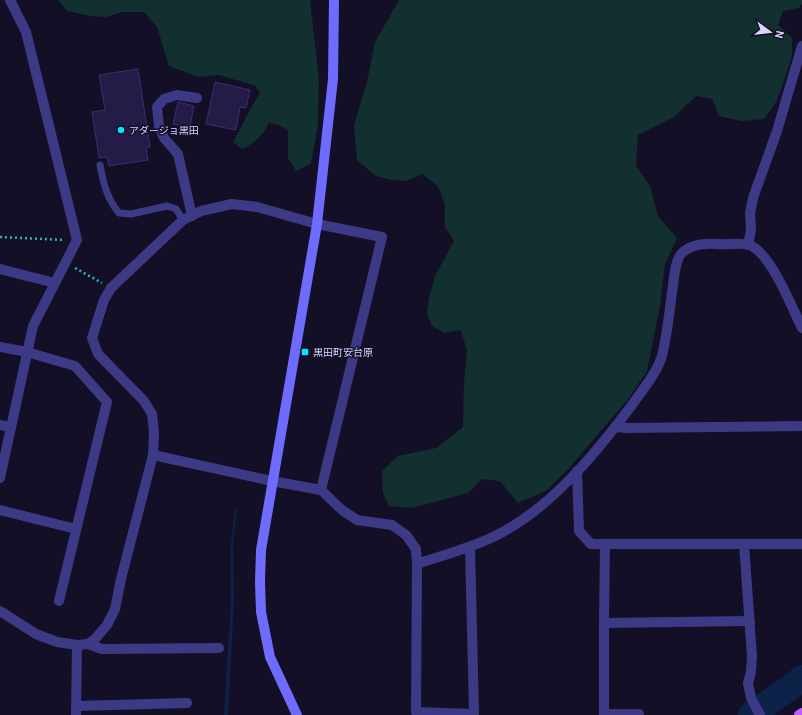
<svg xmlns="http://www.w3.org/2000/svg" width="802" height="715" viewBox="0 0 802 715" font-family="Barlow,'Noto Sans JP',sans-serif">
<style>
.green{fill:#12302f}
.water{fill:#0c2248}
.lines{fill:none;stroke-linecap:round;stroke-linejoin:round}
.river{stroke:#0c2248;stroke-width:26}
.building{fill:#241b47;stroke:#3b2d73}
.path{stroke:#2fb8b0;stroke-width:2.5;stroke-dasharray:2 3;stroke-linecap:butt}
.lane{stroke:#3d3a85;stroke-width:7}
.street{stroke:#3d3a85;stroke-width:10}
.secondary{stroke:#6f6bff;stroke-width:10}
.primary{stroke:#c25bff;stroke-width:10}
.poi-dot{fill:#00e5ff;stroke:#130f26;stroke-width:1.5}
.labels{text-anchor:middle;dominant-baseline:central;stroke-width:3;stroke-linejoin:round;paint-order:stroke}
.poi-label{font-size:10px;fill:#d9d4ff;stroke:#130f26;text-anchor:start}
</style>
<rect width="100%" height="100%" fill="#130f26"/>
<g class="green">
<path d="M58 0H310L319 80 318 124 311 164 296 171 288 158V130L279 125 269 123C262 137 255 142 242 149L233 142 251 108 260 93 256 86 219 75 199 77 169 66 157 27 144 12H122L107 17 90 16 67 11Z"/>
<path d="M399 0H802V4L799 8 783 11 778 25 792 38V56L785 78 776 102 764 119 741 121 719 116 712 99 696 96 674 117 638 135 636 166 650 186 658 216 677 238 665 264 660 306 647 371 629 398 571 466 546 491 518 503 500 481 482 479 468 493 412 508 389 506 383 493 382 471 398 456 436 448 463 427 464 382 467 351 461 330 444 333 432 326 427 313 429 298 435 276 454 241 445 227V205L438 186 422 174 406 181 392 180 376 176 357 160 354 125 367 82 375 42Z"/>
</g>
<path class="water" d="M235 508 237 509 233 544 234 601 228 715H224L231 601V544Z"/>
<g class="lines">
<path class="river" d="M751 715 798 682 802 678"/>
</g>
<g class="building">
<path d="M138 69 150 147 146 148 148 160 109 166 107 157 99 158 92 112 105 110 99 75Z"/>
<path d="M215 82 250 90 246 108 240 107 236 130 206 124Z"/>
<path d="M178 102 194 106 190 127 173 124Z"/>
</g>
<g class="lines">
<g class="path">
<path d="M0 237 65 240"/>
<path d="M75 268 102 283"/>
</g>
<path class="lane" d="M100 165C103 182 107 199 119 213L131 214 167 206 176 209 183 220"/>
<g class="street">
<path d="M192 216 178 154 164 138 159 126 157 107 164 99 177 95 197 98"/>
<path d="M748 245 751 230 750 213 753 198 777 131 802 46"/>
<path d="M0 269 55 283"/>
<path d="M0 347 27 352 75 366 107 402 59 601"/>
<path d="M0 425 11 427"/>
<path d="M615 427 626 428 802 426"/>
<path d="M153 455 272 481 321 490 342 510 357 520 392 525 406 535 416 549 417 564 416 712 474 714 470 547"/>
<path d="M577 471 579 531 591 544H605L604 623"/>
<path d="M0 478 33 326 77 240 26 32 10 0"/>
<path d="M0 510 76 529"/>
<path d="M605 544H802"/>
<path d="M744 544 752 656 751 672 748 683 751 698 760 715"/>
<path d="M417 564C443 555 472 548 497 535 551 508 596 453 632 405 642 390 655 376 661 359 667 338 669 314 672 293 674 282 674 263 681 254 690 244 706 243 718 244 727 245 741 242 749 245 770 251 792 308 802 328"/>
<path d="M0 611 36 634 57 642 77 645 88 644 95 639 107 625 115 609 121 579 153 455 154 433 152 414 144 401 98 354 92 338 104 300 111 288 183 220 201 211 232 204 257 207 317 224 382 237 321 490"/>
<path d="M88 644 102 649 219 648"/>
<path d="M76 706 187 703"/>
<path d="M639 714H604V623L750 621"/>
<path d="M76 715 77 645"/>
</g>
<path class="secondary" d="M297 715 270 657 261 612 260 582 261 550 317 224 333 79 334 0"/>
<path class="primary" d="M799 715 802 713"/>
</g>
<g class="poi-dot">
<circle cx="121" cy="130" r="4"/>
<rect x="301" y="348" width="8" height="8" rx="2"/>
</g>
<g class="labels">
<g class="poi-label">
<text x="129" y="130">アダージョ黒田</text>
<text x="313" y="352">黒田町安台原</text>
</g>
</g>
<g transform="translate(770 32) rotate(105)" stroke="#130f26" stroke-width="3" paint-order="stroke">
<path d="M0-3L7 15L0 10L-7 15Z" fill="#d9d4ff"/>
<text y="-6" font-size="11" font-weight="bold" text-anchor="middle" fill="#d9d4ff">N</text>
</g>
</svg>
